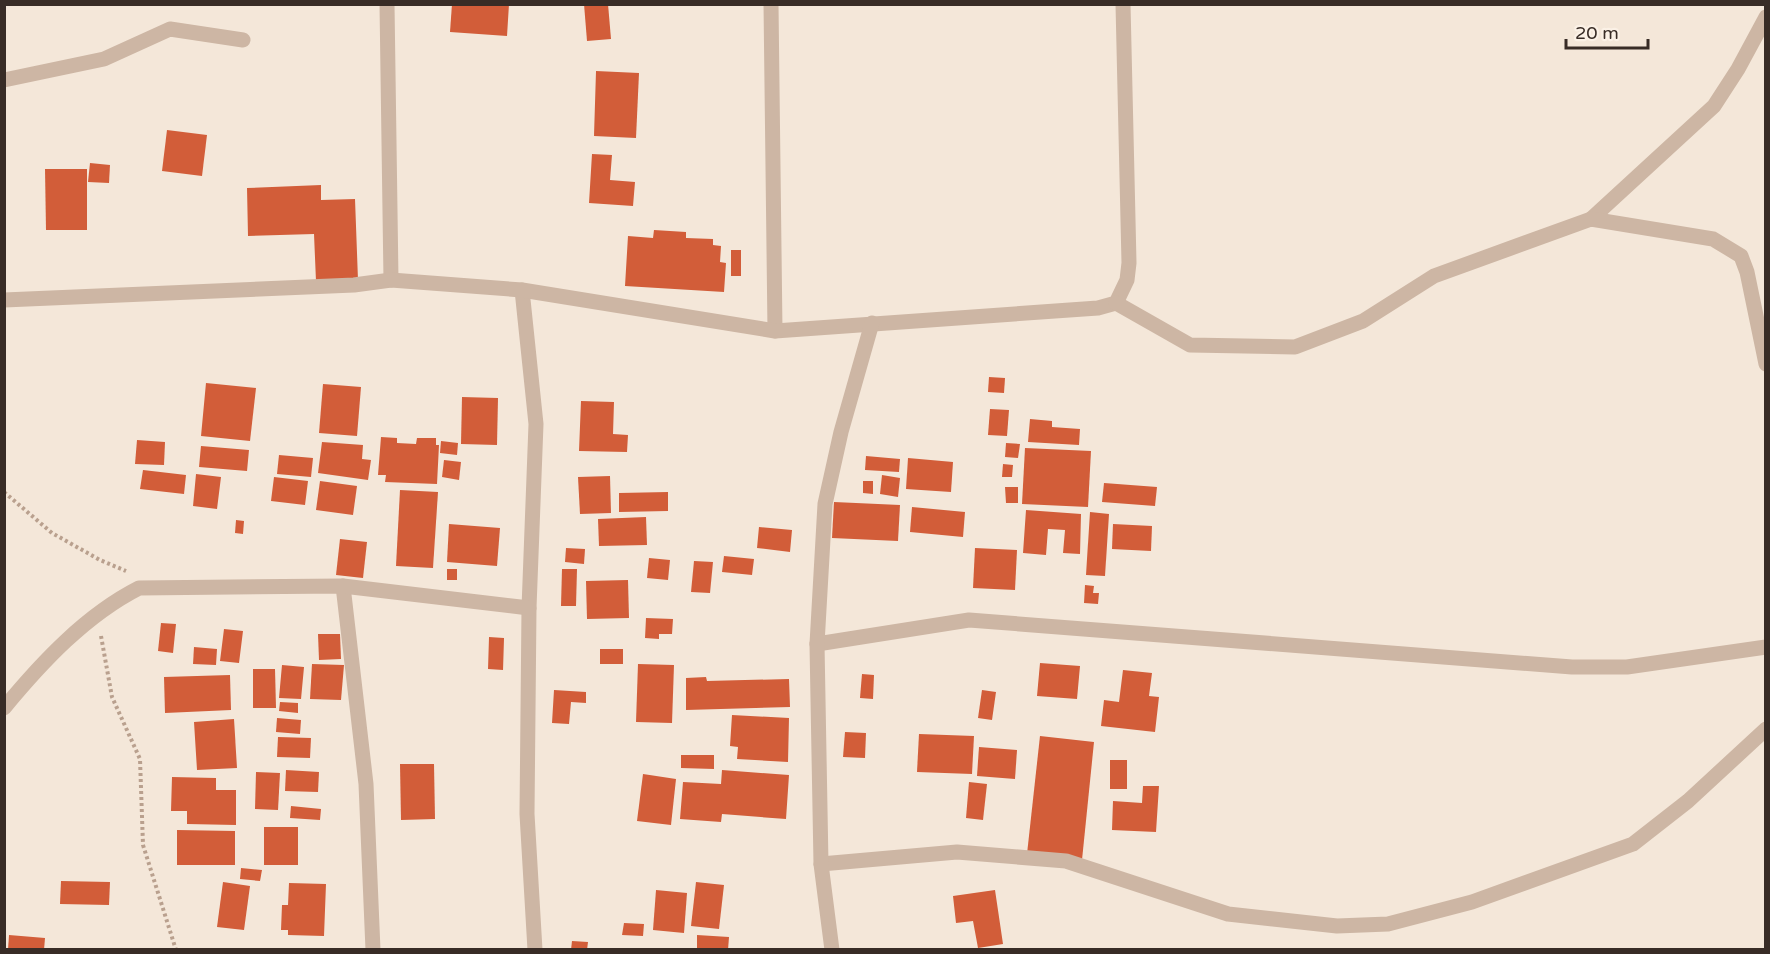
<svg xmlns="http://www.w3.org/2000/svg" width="1770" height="954" viewBox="0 0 1770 954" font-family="'Varela Round',sans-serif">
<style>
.building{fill:#d25d39}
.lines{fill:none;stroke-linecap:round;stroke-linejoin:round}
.path{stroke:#b9a08e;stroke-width:4;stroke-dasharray:3 3;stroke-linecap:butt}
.street{stroke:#cdb6a4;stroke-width:15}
</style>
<rect width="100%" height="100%" fill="#f4e7d9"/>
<g class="building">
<path d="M452 4H509L507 36 450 32Z"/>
<path d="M584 4H608L611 39 587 41Z"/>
<path d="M596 71 639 73 636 138 594 136Z"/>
<path d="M167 130 207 135 202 176 162 171Z"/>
<path d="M592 154 612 155 610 180 635 182 633 206 589 203Z"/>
<path d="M90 163 110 165 109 183 88 182Z"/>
<path d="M45 169H87V230H46Z"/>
<path d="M321 185V200L355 199 358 280 316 281 314 234 248 236 247 188Z"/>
<path d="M654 230 686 232V238L713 239V245L721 246 720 262 726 263 724 292 625 286 628 236 653 238Z"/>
<rect x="731" y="250" width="10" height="26"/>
<path d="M989 377 1005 378 1004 393 988 392Z"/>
<path d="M206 383 256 388 250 441 201 436Z"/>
<path d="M323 384 361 387 357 436 319 433Z"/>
<path d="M462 397 498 398 497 445 461 444Z"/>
<path d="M581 401 614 402 613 434 628 435 627 452 579 451Z"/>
<path d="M990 409 1009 410 1007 436 988 435Z"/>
<path d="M1030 419 1052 421V427L1080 429 1079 445 1028 442Z"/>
<path d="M381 437 397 438V443L416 444 417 438H436V445H439L437 484 385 482 386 475H378Z"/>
<path d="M137 440 165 442 164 465 135 464Z"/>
<path d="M441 441 458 443 457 455 440 453Z"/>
<path d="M322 442 363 445 362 459 371 460 368 480 318 473Z"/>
<path d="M1006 443 1020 444 1018 458 1005 457Z"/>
<path d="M201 446 249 450 247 471 199 467Z"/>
<path d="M1025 448 1091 451 1088 507 1022 504Z"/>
<path d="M279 455 313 458 311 477 277 474Z"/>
<path d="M866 456 900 459 899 472 865 470Z"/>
<path d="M908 458 953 462 951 492 906 489Z"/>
<path d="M444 460 461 462 459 480 442 477Z"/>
<path d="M1003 464 1013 465 1012 477H1002Z"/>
<path d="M143 470 186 475 184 494 140 489Z"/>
<path d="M196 474 221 477 217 509 193 506Z"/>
<path d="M882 475 900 478 898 497 880 494Z"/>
<path d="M610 476 611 513 580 514 578 477Z"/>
<path d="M274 477 308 481 305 505 271 501Z"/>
<path d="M320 481 357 486 353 515 316 510Z"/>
<path d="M863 481H873V494L863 493Z"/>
<path d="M1104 483 1157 487 1155 506 1102 502Z"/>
<path d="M1005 487H1018V503H1006Z"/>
<path d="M400 490 438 492 433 568 396 566Z"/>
<path d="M668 492V511L619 512V493Z"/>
<path d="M834 502 900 505 898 541 832 538Z"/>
<path d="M912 507 965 512 963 537 910 532Z"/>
<path d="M1026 510 1081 514 1080 554 1063 553 1065 530 1048 529 1046 555 1023 553Z"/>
<path d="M1090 512 1109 514 1105 576 1086 575Z"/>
<path d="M646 517 647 545 599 546 598 519Z"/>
<path d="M236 520 244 521 243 534 235 533Z"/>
<path d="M449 524 500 528 497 566 447 562Z"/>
<path d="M1113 524 1152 526 1151 551 1112 549Z"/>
<path d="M759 527 792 530 790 552 757 548Z"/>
<path d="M340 539 367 542 363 578 336 575Z"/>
<path d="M566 548 585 549 584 564 565 562Z"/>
<path d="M975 548 1017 550 1015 590 973 588Z"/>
<path d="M724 556 754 559 752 575 722 572Z"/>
<path d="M649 558 670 560 668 580 647 578Z"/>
<path d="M694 561 713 562 710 593 691 592Z"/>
<rect x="447" y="569" width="10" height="11"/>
<path d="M562 569H577L576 606H561Z"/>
<path d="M628 580 629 618 587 619 586 581Z"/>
<path d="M1085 585 1094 586 1093 593H1099L1098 604 1084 603Z"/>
<path d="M646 618 673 619 672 634H659V639L645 638Z"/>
<path d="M161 623 176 624 173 653 158 651Z"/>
<path d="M224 629 243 631 239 663 220 661Z"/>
<path d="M318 634H340L341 659 319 660Z"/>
<path d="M489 637 504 638 503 670 488 669Z"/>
<path d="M194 647 217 649 216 665 193 664Z"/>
<rect x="600" y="649" width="23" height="15"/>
<path d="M1040 663 1080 666 1077 699 1037 696Z"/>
<path d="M312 664 344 665 341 700 310 699Z"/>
<path d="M638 664 674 665 672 723 636 722Z"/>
<path d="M282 665 304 667 301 699 279 698Z"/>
<path d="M253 669H275L276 708H253Z"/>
<path d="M1123 670 1152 673 1149 696 1159 697 1155 732 1101 726 1104 700 1119 702Z"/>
<path d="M862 674 874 675 873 699 860 698Z"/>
<path d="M230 675 231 710 165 713 164 677Z"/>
<path d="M706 677 707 681 789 679 790 707 686 710V678Z"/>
<path d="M554 690 586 692V703L571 702 569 724 552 723Z"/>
<path d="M982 690 996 692 992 720 978 718Z"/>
<path d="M280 702 298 703V713L279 711Z"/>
<path d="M732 715 789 718 788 762 737 759 738 747 730 746Z"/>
<path d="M277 718 301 720 300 734 276 732Z"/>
<path d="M234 719 237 768 197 770 194 722Z"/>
<path d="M845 732 866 733 865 758 843 757Z"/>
<path d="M919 734 974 736 972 774 917 772Z"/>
<path d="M1040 736 1094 742 1082 860 1027 854Z"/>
<path d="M278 737 311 738 310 758 277 757Z"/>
<path d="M979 747 1017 750 1015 779 977 776Z"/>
<path d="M681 755H714V769L681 768Z"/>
<rect x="1110" y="760" width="17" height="29"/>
<path d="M400 764H434L435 819 401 820Z"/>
<path d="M286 770 319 772 318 792 285 791Z"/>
<path d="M722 770 789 775 786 819 722 814 721 822 680 819 683 782 721 784Z"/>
<path d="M256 772 280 773 278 810 255 809Z"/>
<path d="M643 774 676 779 671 825 637 821Z"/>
<path d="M172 777 216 778V790H236V825L187 824V811H171Z"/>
<path d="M969 782 987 784 983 820 966 818Z"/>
<path d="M1143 786H1159L1156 832 1112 830 1113 801 1142 803Z"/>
<path d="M291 806 321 809 320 820 290 818Z"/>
<rect x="264" y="827" width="34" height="38"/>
<path d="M177 830 235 831V865H177Z"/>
<path d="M241 868 262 870 260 881 240 879Z"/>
<path d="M61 881 110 882 109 905 60 904Z"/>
<path d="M223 882 250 886 244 930 217 927Z"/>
<path d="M696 882 724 885 719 929 691 926Z"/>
<path d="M289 883 326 884 324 936 288 935V930H281L282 905H288Z"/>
<path d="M656 890 687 893 684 933 653 930Z"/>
<path d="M995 890 1003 944 978 948 973 921 956 923 953 896Z"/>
<path d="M624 923 644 924 643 936 622 935Z"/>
<path d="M9 935 45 938 44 950H8Z"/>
<path d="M697 935 729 937 728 950H697Z"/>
<path d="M572 941 588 942 587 950H571Z"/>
</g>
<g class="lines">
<g class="path">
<path d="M4 492 52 533 100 560 126 571"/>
<path d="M101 636 112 697 140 759 143 845 176 950"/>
</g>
<g class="street">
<path d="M387 4 391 280"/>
<path d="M771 4 775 331"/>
<path d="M4 80 104 59 170 29 243 40"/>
<path d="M1591 219 1714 106 1738 69 1766 17"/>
<path d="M522 290 536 424 529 608 527 814 535 950"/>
<path d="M4 300 354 285 391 280 522 290 775 331 1098 308 1116 303 1127 280 1129 263 1123 4"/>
<path d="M1116 303 1190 345 1295 347 1363 321 1434 276 1591 219 1713 239 1741 256 1747 272 1766 364"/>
<path d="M343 586 366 784 373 950"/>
<path d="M817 644 969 620 1572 667H1627L1766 647"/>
<path d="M4 708C42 662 86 615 139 588L343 586 529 608"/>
<path d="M821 864 957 852 1066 861 1228 914 1337 926 1388 924 1472 902 1633 844 1688 801 1766 729"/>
<path d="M832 950 821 864 817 644 825 504 841 432 872 323"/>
</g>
</g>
<rect width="1770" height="954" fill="none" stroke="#382c26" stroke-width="12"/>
<path d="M1566 39v9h82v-9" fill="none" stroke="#382c26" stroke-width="3"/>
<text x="1575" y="39" font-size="18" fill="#382c26" stroke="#fbf1e6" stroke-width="4.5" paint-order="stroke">20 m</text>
</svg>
